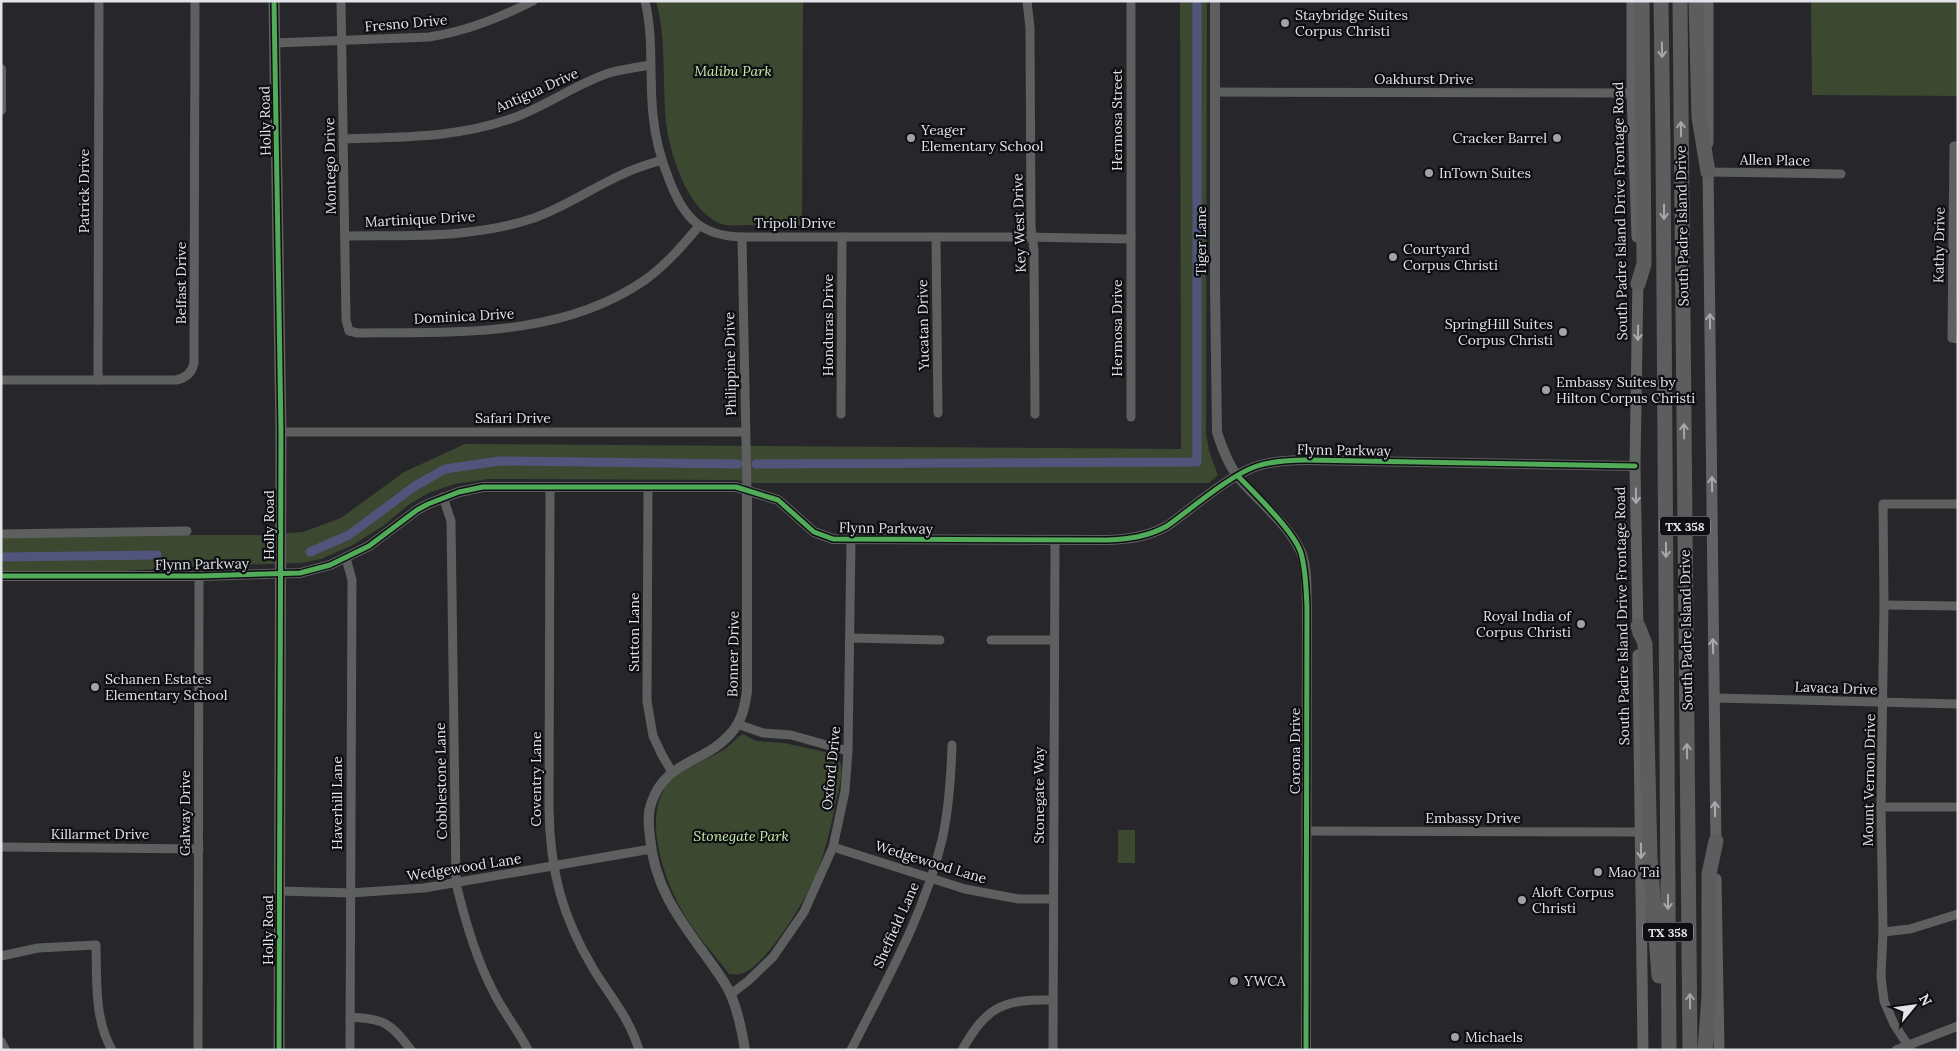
<svg xmlns="http://www.w3.org/2000/svg" width="1959" height="1051" viewBox="0 0 1959 1051" font-family="Lora,serif">
<style>
.green{fill:#3c4830}
.lines{fill:none;stroke-linecap:round;stroke-linejoin:round}
.canal{stroke:#51557c;stroke-width:9}
.minor{stroke:#5e5f5f;stroke-width:9}
.tertiary{stroke:#5e5f5f;stroke-width:10}
.secondary{stroke:#616262;stroke-width:11}
.motorway{stroke:#5d5d5e;stroke-width:15}
.cycleway-casing{stroke:#0e0f12;stroke-width:8}
.cycleway{stroke:#51ab58;stroke-width:5}
.oneway{stroke:#a7a7aa}
.oneway2{stroke:#a8aaac}
.poi-dot{fill:#a1a2a6;stroke:#0e0f12;stroke-width:2}
.labels{text-anchor:middle;dominant-baseline:central;stroke-width:4.5;stroke-linejoin:round;paint-order:stroke}
.shield{fill:#0e0f12;stroke:#a3a4a8;stroke-width:1}
.shield-label{font-size:12px;font-weight:bold;fill:#e3e4e9}
.poi-label{font-size:14px;fill:#e3e4e9;stroke:#0e0f12;text-anchor:start}
.street-label{font-size:14px;fill:#e3e4e9;stroke:#0e0f12}
.park-label{font-size:14px;font-style:italic;fill:#caeda8;stroke:#0e0f12}
</style>
<rect width="100%" height="100%" fill="#27272b"/>
<g class="green">
<path d="M656 1H803L802 225C785 225 767 225 749 225 742 225 733 226 726 225 689 217 670 155 666 122 662 82 667 40 656 1Z"/>
<path d="M1180 1H1207L1206 433 1209 451 1218 475 1209 483H755L736 480 489 479 455 484 428 493 407 506 383 526 353 545 321 559 301 563 199 566 126 571H1V535H262L303 532 341 518 404 472 465 444 1181 449Z"/>
<path d="M1811 1H1958V96L1812 95Z"/>
<path d="M743 734 756 741 784 743 830 753C834 755 837 755 839 759 845 771 838 792 835 805 831 828 825 852 816 875 805 901 769 961 744 973 739 975 733 974 729 974 713 953 693 931 681 909 664 878 644 821 665 788 676 770 708 760 725 749 732 744 736 738 743 734Z"/>
<rect x="1118" y="830" width="17" height="33"/>
</g>
<g class="lines">
<g class="canal">
<path d="M756 464 1197 462V1"/>
<path d="M310 552 349 535 415 486 445 469 499 461 738 464"/>
<path d="M1 557 157 555"/>
</g>
<g class="minor">
<path d="M341 1 346 320 349 331 358 333C456 332 561 338 645 280 666 265 683 245 699 226"/>
<path d="M645 1C654 38 649 78 653 115 655 138 661 160 670 182 684 218 701 236 742 237H1024L1131 239"/>
<path d="M1027 1 1030 28 1031 227 1034 250 1035 414"/>
<path d="M275 43 429 37C467 31 499 18 533 1"/>
<path d="M1216 92 1632 93"/>
<path d="M343 139C401 137 458 138 513 118 546 106 576 84 609 73 623 69 637 67 650 65"/>
<path d="M1958 146H1954L1952 338 1958 339"/>
<path d="M1708 172 1841 174"/>
<path d="M345 236C408 235 473 239 534 218 565 207 592 188 623 174 635 168 649 164 662 160"/>
<path d="M742 237 747 491"/>
<path d="M936 237 938 413"/>
<path d="M1 380H176C186 378 192 373 194 363L195 1"/>
<path d="M98 380 99 1"/>
<path d="M841 414 842 237"/>
<path d="M1131 417V1"/>
<path d="M281 432H745"/>
<path d="M550 487 549 809C550 871 562 917 594 970 610 996 630 1019 639 1050"/>
<path d="M648 487 647 701 653 736 662 755 672 772"/>
<path d="M443 497 451 521 456 883C465 921 476 959 494 993 504 1013 518 1030 528 1050"/>
<path d="M1 534 187 531"/>
<path d="M346 558 352 580 350 1050"/>
<path d="M1884 605 1958 606"/>
<path d="M850 638 940 640"/>
<path d="M991 640H1053"/>
<path d="M1714 698 1958 704"/>
<path d="M737 724 763 733 791 735 848 751"/>
<path d="M1881 807H1958"/>
<path d="M1306 831 1640 832"/>
<path d="M1 847 199 849"/>
<path d="M833 847 965 889 1019 899H1053"/>
<path d="M279 891 350 893 424 888 651 849"/>
<path d="M1883 932 1910 929 1958 914"/>
<path d="M1 956 38 948 96 945C97 980 94 1019 112 1050"/>
<path d="M731 994 748 981 773 957 804 912 833 847 845 791 848 751 851 540"/>
<path d="M350 1017C384 1019 390 1022 411 1050"/>
<path d="M198 1050 199 576"/>
<path d="M851 1050C886 981 924 915 942 840 949 809 951 777 952 745"/>
<path d="M962 1050C987 1006 1003 999 1053 1000"/>
<path d="M1053 1050 1055 540"/>
<path d="M1896 1050 1958 1026"/>
<path d="M1911 1050 1894 1024 1884 1001 1881 977 1883 932 1881 807 1884 605 1883 504H1958"/>
</g>
<g class="tertiary">
<path d="M1215 1V288L1217 432C1222 448 1228 464 1238 477 1258 501 1286 522 1300 550 1308 567 1306 588 1307 607L1306 1050"/>
<path d="M1 69V110"/>
<path d="M1 576H199L300 573 330 565 369 546 417 510 428 504 459 492 483 487H736L778 500 814 532 833 539 1108 540C1129 539 1147 537 1167 526 1191 509 1230 475 1257 466 1273 461 1291 460 1307 460L1635 466"/>
<path d="M1 1042 5 1050"/>
<path d="M745 1050C742 1031 738 1012 731 995 725 981 715 969 706 956 678 917 655 888 650 838 649 827 647 815 651 804 665 760 706 763 731 733 742 721 745 706 747 691V491"/>
</g>
<g class="secondary">
<path d="M274 1 281 432 279 1050"/>
<path d="M1632 1V93L1637 237"/>
<path d="M1708 1V143"/>
<path d="M1708 164 1716 848"/>
<path d="M1638 634 1635 466 1638 278"/>
<path d="M1638 655 1643 1050"/>
<path d="M1716 879 1719 1050"/>
</g>
<g class="motorway">
<path d="M1661 1 1663 148 1669 1050"/>
<path d="M1680 1 1690 1050"/>
<path d="M1696 1 1699 117 1708 172"/>
<path d="M1638 284 1644 264 1642 1"/>
<path d="M1638 626 1645 644 1650 859 1659 976"/>
<path d="M1705 1050 1709 996V874L1716 841"/>
</g>
<g class="cycleway-casing">
<g id="cycleway">
<path d="M274 1 281 432 279 1050"/>
<path d="M1238 476C1255 494 1294 531 1301 553 1306 571 1306 588 1307 607L1306 1050"/>
<path d="M1 576H199L300 573 330 565 369 546 417 510 428 504 459 492 483 487H736L778 500 814 532 833 539 1108 540C1129 539 1147 537 1167 526 1191 509 1230 475 1257 466 1273 461 1291 460 1307 460L1635 466"/>
</g>
</g>
<use href="#cycleway" class="cycleway"/>
</g>
<defs><path id="oneway-shaft" d="M-6 0H5M1.5-3L5.5 0L1.5 3" fill="none" stroke-width="1.6" stroke-linecap="round" stroke-linejoin="round" transform="scale(1.25)"/></defs>
<g class="oneway">
<use href="#oneway-shaft" transform="translate(1662 50) rotate(89)"/>
<use href="#oneway-shaft" transform="translate(1681 129) rotate(-91)"/>
<use href="#oneway-shaft" transform="translate(1664 212) rotate(90)"/>
<use href="#oneway-shaft" transform="translate(1684 431) rotate(-91)"/>
<use href="#oneway-shaft" transform="translate(1666 550) rotate(90)"/>
<use href="#oneway-shaft" transform="translate(1687 751) rotate(-91)"/>
<use href="#oneway-shaft" transform="translate(1668 902) rotate(90)"/>
<use href="#oneway-shaft" transform="translate(1690 1001) rotate(-91)"/>
</g>
<g class="oneway2">
<use href="#oneway-shaft" transform="translate(1710 321) rotate(-91)"/>
<use href="#oneway-shaft" transform="translate(1638 333) rotate(91)"/>
<use href="#oneway-shaft" transform="translate(1712 484) rotate(-91)"/>
<use href="#oneway-shaft" transform="translate(1636 496) rotate(89)"/>
<use href="#oneway-shaft" transform="translate(1713 646) rotate(-91)"/>
<use href="#oneway-shaft" transform="translate(1715 809) rotate(-91)"/>
<use href="#oneway-shaft" transform="translate(1641 851) rotate(89)"/>
</g>
<g class="poi-dot">
<circle cx="1285" cy="23" r="5"/>
<circle cx="911" cy="138" r="5"/>
<circle cx="1557" cy="138" r="5"/>
<circle cx="1429" cy="173" r="5"/>
<circle cx="1393" cy="257" r="5"/>
<circle cx="1563" cy="332" r="5"/>
<circle cx="1546" cy="390" r="5"/>
<circle cx="1581" cy="624" r="5"/>
<circle cx="95" cy="687" r="5"/>
<circle cx="1598" cy="872" r="5"/>
<circle cx="1522" cy="900" r="5"/>
<circle cx="1234" cy="981" r="5"/>
<circle cx="1455" cy="1037" r="5"/>
</g>
<g class="labels">
<g class="shield">
<rect x="1660" y="516.5" width="50" height="19" rx="4"/>
<rect x="1643" y="922.5" width="50" height="19" rx="4"/>
</g>
<g class="shield-label">
<text x="1685" y="526">TX 358</text>
<text x="1668" y="932">TX 358</text>
</g>
<g class="poi-label">
<text x="1295" y="15">Staybridge Suites<tspan x="1295" dy="16">Corpus Christi</tspan></text>
<text x="921" y="130">Yeager<tspan x="921" dy="16">Elementary School</tspan></text>
<text x="1547" y="138" text-anchor="end">Cracker Barrel</text>
<text x="1439" y="173">InTown Suites</text>
<text x="1403" y="249">Courtyard<tspan x="1403" dy="16">Corpus Christi</tspan></text>
<text x="1553" y="324" text-anchor="end">SpringHill Suites<tspan x="1553" dy="16">Corpus Christi</tspan></text>
<text x="1556" y="382">Embassy Suites by<tspan x="1556" dy="16">Hilton Corpus Christi</tspan></text>
<text x="1571" y="616" text-anchor="end">Royal India of<tspan x="1571" dy="16">Corpus Christi</tspan></text>
<text x="105" y="679">Schanen Estates<tspan x="105" dy="16">Elementary School</tspan></text>
<text x="1608" y="872">Mao Tai</text>
<text x="1532" y="892">Aloft Corpus<tspan x="1532" dy="16">Christi</tspan></text>
<text x="1244" y="981">YWCA</text>
<text x="1465" y="1037">Michaels</text>
</g>
<g class="street-label">
<text transform="translate(406 23) rotate(-5)">Fresno Drive</text>
<text x="1424" y="79">Oakhurst Drive</text>
<text transform="translate(537 90) rotate(-24)">Antigua Drive</text>
<text transform="translate(1117 120) rotate(-90)">Hermosa Street</text>
<text transform="translate(265 121) rotate(-91)">Holly Road</text>
<text transform="translate(1775 160) rotate(1)">Allen Place</text>
<text transform="translate(330 166) rotate(-91)">Montego Drive</text>
<text transform="translate(84 191) rotate(-90)">Patrick Drive</text>
<text transform="translate(1620 211) rotate(-91)">South Padre Island Drive Frontage Road</text>
<text transform="translate(420 219) rotate(-3)">Martinique Drive</text>
<text x="795" y="223">Tripoli Drive</text>
<text transform="translate(1019 223) rotate(-92)">Key West Drive</text>
<text transform="translate(1682 226) rotate(-91)">South Padre Island Drive</text>
<text transform="translate(1201 241) rotate(-90)">Tiger Lane</text>
<text transform="translate(1939 245) rotate(-89)">Kathy Drive</text>
<text transform="translate(181 283) rotate(-90)">Belfast Drive</text>
<text transform="translate(464 316) rotate(-3)">Dominica Drive</text>
<text transform="translate(828 325) rotate(-90)">Honduras Drive</text>
<text transform="translate(923 325) rotate(-91)">Yucatan Drive</text>
<text transform="translate(1117 328) rotate(-90)">Hermosa Drive</text>
<text transform="translate(730 364) rotate(-91)">Philippine Drive</text>
<text x="513" y="418">Safari Drive</text>
<text transform="translate(1344 450) rotate(1)">Flynn Parkway</text>
<text transform="translate(269 525) rotate(-90)">Holly Road</text>
<text transform="translate(886 528) rotate(1)">Flynn Parkway</text>
<text transform="translate(202 564) rotate(-1)">Flynn Parkway</text>
<text transform="translate(1622 616) rotate(-91)">South Padre Island Drive Frontage Road</text>
<text transform="translate(1686 630) rotate(-91)">South Padre Island Drive</text>
<text transform="translate(634 632) rotate(-90)">Sutton Lane</text>
<text transform="translate(733 654) rotate(-89)">Bonner Drive</text>
<text transform="translate(1836 688) rotate(2)">Lavaca Drive</text>
<text transform="translate(1295 751) rotate(-90)">Corona Drive</text>
<text transform="translate(831 768) rotate(-84)">Oxford Drive</text>
<text transform="translate(536 779) rotate(-90)">Coventry Lane</text>
<text transform="translate(1869 780) rotate(-89)">Mount Vernon Drive</text>
<text transform="translate(441 781) rotate(-91)">Cobblestone Lane</text>
<text transform="translate(1039 795) rotate(-90)">Stonegate Way</text>
<text transform="translate(337 803) rotate(-90)">Haverhill Lane</text>
<text transform="translate(185 813) rotate(-90)">Galway Drive</text>
<text x="1473" y="818">Embassy Drive</text>
<text x="100" y="834">Killarmet Drive</text>
<text transform="translate(931 862) rotate(17)">Wedgewood Lane</text>
<text transform="translate(464 867) rotate(-9)">Wedgewood Lane</text>
<text transform="translate(896 925) rotate(-66)">Sheffield Lane</text>
<text transform="translate(268 930) rotate(-90)">Holly Road</text>
</g>
<g class="park-label">
<text x="733" y="71">Malibu Park</text>
<text x="741" y="836">Stonegate Park</text>
</g>
</g>
<rect width="1959" height="1051" fill="none" stroke="#e3e4e9" stroke-width="5"/>
<g transform="translate(1914 1006) rotate(61)" stroke="#0e0f12" stroke-width="4" paint-order="stroke">
<path d="M0-4L9 19L0 12L-9 19Z" fill="#e3e4e9"/>
<text y="-8" font-size="14" font-weight="bold" text-anchor="middle" fill="#e3e4e9">N</text>
</g>
</svg>
